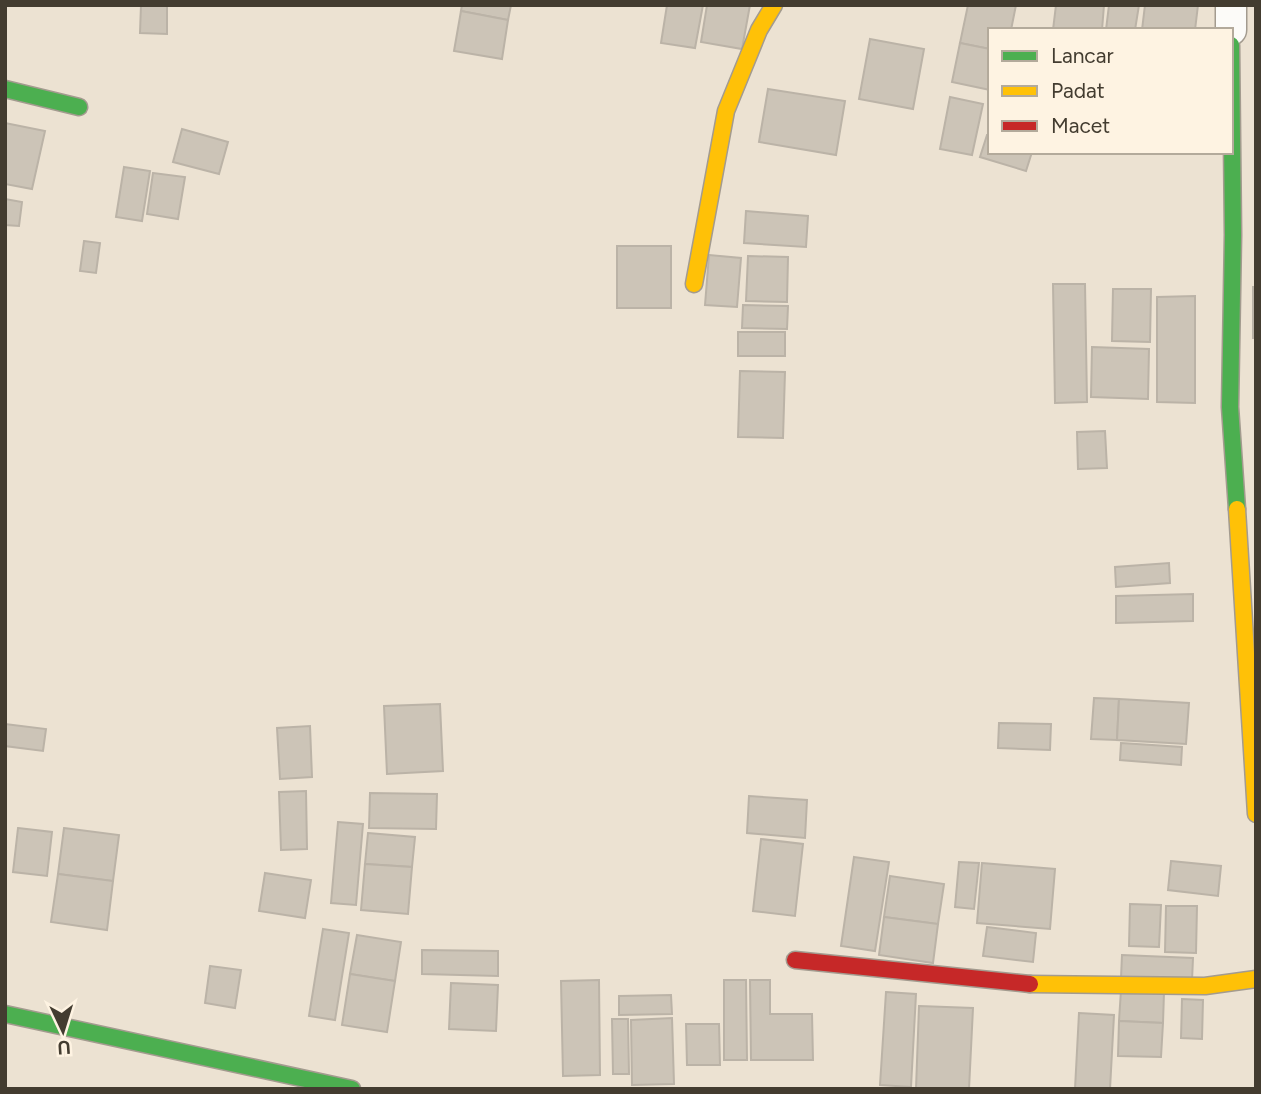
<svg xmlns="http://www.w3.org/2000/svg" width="1261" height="1094" viewBox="0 0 1261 1094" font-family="Figtree,sans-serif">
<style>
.building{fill:#ccc4b7;stroke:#bbb3a7;stroke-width:2}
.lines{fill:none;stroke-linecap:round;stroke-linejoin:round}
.street-casing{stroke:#a39b8f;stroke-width:33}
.fast-casing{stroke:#a39b8f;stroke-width:19}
.slow-casing{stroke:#a39b8f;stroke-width:19}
.jam-casing{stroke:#a39b8f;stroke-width:19}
.street{stroke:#fcfbf8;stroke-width:30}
.fast{stroke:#4caf50;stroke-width:16}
.slow{stroke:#ffc107;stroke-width:16}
.jam{stroke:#c62828;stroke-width:16}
</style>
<rect width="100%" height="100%" fill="#ece2d2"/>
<g class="building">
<path d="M141 5H167V34L140 33Z"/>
<path d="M462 5H511L508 20 461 11Z"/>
<path d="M667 5H703L695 48 661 43Z"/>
<path d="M707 5H750L742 49 701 42Z"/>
<path d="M968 5H1016L1011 30H990V49L960 43Z"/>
<path d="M1056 5H1104L1102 30H1053Z"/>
<path d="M1109 5H1139L1135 30H1106Z"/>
<path d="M1145 5H1198L1195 30H1142Z"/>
<path d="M461 11 508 20 502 59 454 51Z"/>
<path d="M870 39 924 49 913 109 859 99Z"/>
<path d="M960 43 990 49V90L952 82Z"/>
<path d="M768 89 845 101 836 155 759 142Z"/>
<path d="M950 97 983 104 972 155 940 149Z"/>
<path d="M5 123 45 131 32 189 5 184Z"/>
<path d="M182 129 228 142 219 174 173 162Z"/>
<path d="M987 135H990V152H1032L1026 171 980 157Z"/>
<path d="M124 167 150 171 142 221 116 217Z"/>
<path d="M153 173 185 177 178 219 147 214Z"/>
<path d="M5 199 22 202 19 226 5 225Z"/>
<path d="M746 211 808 216 806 247 744 243Z"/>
<path d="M84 241 100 243 96 273 80 271Z"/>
<rect x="617" y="246" width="54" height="62"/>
<path d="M709 255 741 258 737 307 705 305Z"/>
<path d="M748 256 788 257 787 302 746 301Z"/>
<path d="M1053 284H1085L1087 402 1055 403Z"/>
<rect x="1253" y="287" width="3" height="51"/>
<path d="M1113 289H1151L1150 342 1112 341Z"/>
<path d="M1195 296V403L1157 402V297Z"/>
<path d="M743 305 788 306 787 329 742 328Z"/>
<rect x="738" y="332" width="47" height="24"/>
<path d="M1092 347 1149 349 1148 399 1091 397Z"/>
<path d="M740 371 785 372 783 438 738 437Z"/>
<path d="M1105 431 1107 468 1078 469 1077 432Z"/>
<path d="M1169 563 1170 583 1116 587 1115 567Z"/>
<path d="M1193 594V621L1116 623V596Z"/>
<path d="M1094 698 1119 699 1117 740 1091 739Z"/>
<path d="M1119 699 1189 703 1186 744 1117 740Z"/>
<path d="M440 704 443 771 387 774 384 706Z"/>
<path d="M999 723 1051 724 1050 750 998 748Z"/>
<path d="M5 724 46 729 43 751 5 746Z"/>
<path d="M310 726 312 777 280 779 277 728Z"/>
<path d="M1121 743 1182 747 1181 765 1120 760Z"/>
<path d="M306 791 307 849 281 850 279 792Z"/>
<path d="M370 793 437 794 436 829 369 828Z"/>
<path d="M749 796 807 800 805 838 747 833Z"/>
<path d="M338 822 363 824 356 905 331 903Z"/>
<path d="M18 828 52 832 47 876 13 872Z"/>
<path d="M64 828 119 835 113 881 58 874Z"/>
<path d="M368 833 415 837 412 867 365 864Z"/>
<path d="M761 839 803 844 795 916 753 911Z"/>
<path d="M854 857 889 862 875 951 841 946Z"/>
<path d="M1171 861 1221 866 1218 896 1168 890Z"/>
<path d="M959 862 979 863 974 909 955 907Z"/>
<path d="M982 863 1055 869 1050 929 977 923Z"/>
<path d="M365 864 412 867 408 914 361 910Z"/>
<path d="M265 873 311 880 305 918 259 911Z"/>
<path d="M58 874 113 881 107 930 51 922Z"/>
<path d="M890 876 944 884 938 924 884 917Z"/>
<path d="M1130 904 1161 905 1159 947 1129 946Z"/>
<path d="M1166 906H1197L1196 953 1165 952Z"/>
<path d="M884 917 938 924 933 963 879 955Z"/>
<path d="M987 927 1036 933 1033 962 983 956Z"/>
<path d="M323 929 349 933 335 1020 309 1016Z"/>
<path d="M357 935 401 942 395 981 350 974Z"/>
<path d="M422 950 498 951V976L422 974Z"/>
<path d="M1122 955 1193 958 1192 981 1121 978Z"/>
<path d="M210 966 241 970 235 1008 205 1003Z"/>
<path d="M350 974 395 981 387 1032 342 1025Z"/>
<path d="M599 980 600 1075 563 1076 561 981Z"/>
<path d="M724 980H746L747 1060H724Z"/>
<path d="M750 980H770V1014H812L813 1060H751Z"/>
<path d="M451 983 498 985 496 1031 449 1029Z"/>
<path d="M1121 990 1164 992 1163 1023 1119 1021Z"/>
<path d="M886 992 916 994 911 1087 880 1085Z"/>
<path d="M671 995 672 1014 619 1015V996Z"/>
<path d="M1182 999 1203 1000 1202 1039 1181 1038Z"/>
<path d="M919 1006 973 1008 969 1089H916Z"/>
<path d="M1079 1013 1114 1015 1110 1089H1075Z"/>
<path d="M672 1018 674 1084 632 1085 631 1020Z"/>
<path d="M612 1019H628L629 1074H613Z"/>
<path d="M1119 1021 1163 1023 1161 1057 1118 1056Z"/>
<path d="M686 1024H719L720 1065H687Z"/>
</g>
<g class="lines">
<g class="street-casing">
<path id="street" d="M1231 5V30"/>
</g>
<g class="fast-casing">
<g id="fast">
<path d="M1231 45 1233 235 1230 407 1237 509"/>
<path d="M5 89 79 107"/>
<path d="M5 1014 352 1089"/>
</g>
</g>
<g class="slow-casing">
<g id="slow">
<path d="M694 284 726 111 759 30 774 5"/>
<path d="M1237 509 1256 814"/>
<path d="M1030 984 1205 986 1256 979"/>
</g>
</g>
<g class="jam-casing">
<path id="jam" d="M795 960 1030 984"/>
</g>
<use href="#street" class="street"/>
<use href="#fast" class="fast"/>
<use href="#slow" class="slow"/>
<use href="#jam" class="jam"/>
</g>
<rect width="1261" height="1094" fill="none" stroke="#433c30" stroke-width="14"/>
<rect x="988" y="28" width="245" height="126" fill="#fef3e2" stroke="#b3aa9b" stroke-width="2"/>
<rect x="1002" y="51" width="35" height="10" fill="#4caf50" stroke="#b3aa9b" stroke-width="2"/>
<text x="1051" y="63" font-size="21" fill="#433c30">Lancar</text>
<rect x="1002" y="86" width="35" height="10" fill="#ffc107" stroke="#b3aa9b" stroke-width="2"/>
<text x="1051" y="98" font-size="21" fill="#433c30">Padat</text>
<rect x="1002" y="121" width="35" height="10" fill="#c62828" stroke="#b3aa9b" stroke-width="2"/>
<text x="1051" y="133" font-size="21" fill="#433c30">Macet</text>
<g transform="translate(63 1031) rotate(176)" stroke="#fef3e2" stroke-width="5" paint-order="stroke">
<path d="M0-5L12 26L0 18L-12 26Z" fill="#433c30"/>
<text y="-10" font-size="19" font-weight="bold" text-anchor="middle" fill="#433c30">U</text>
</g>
</svg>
